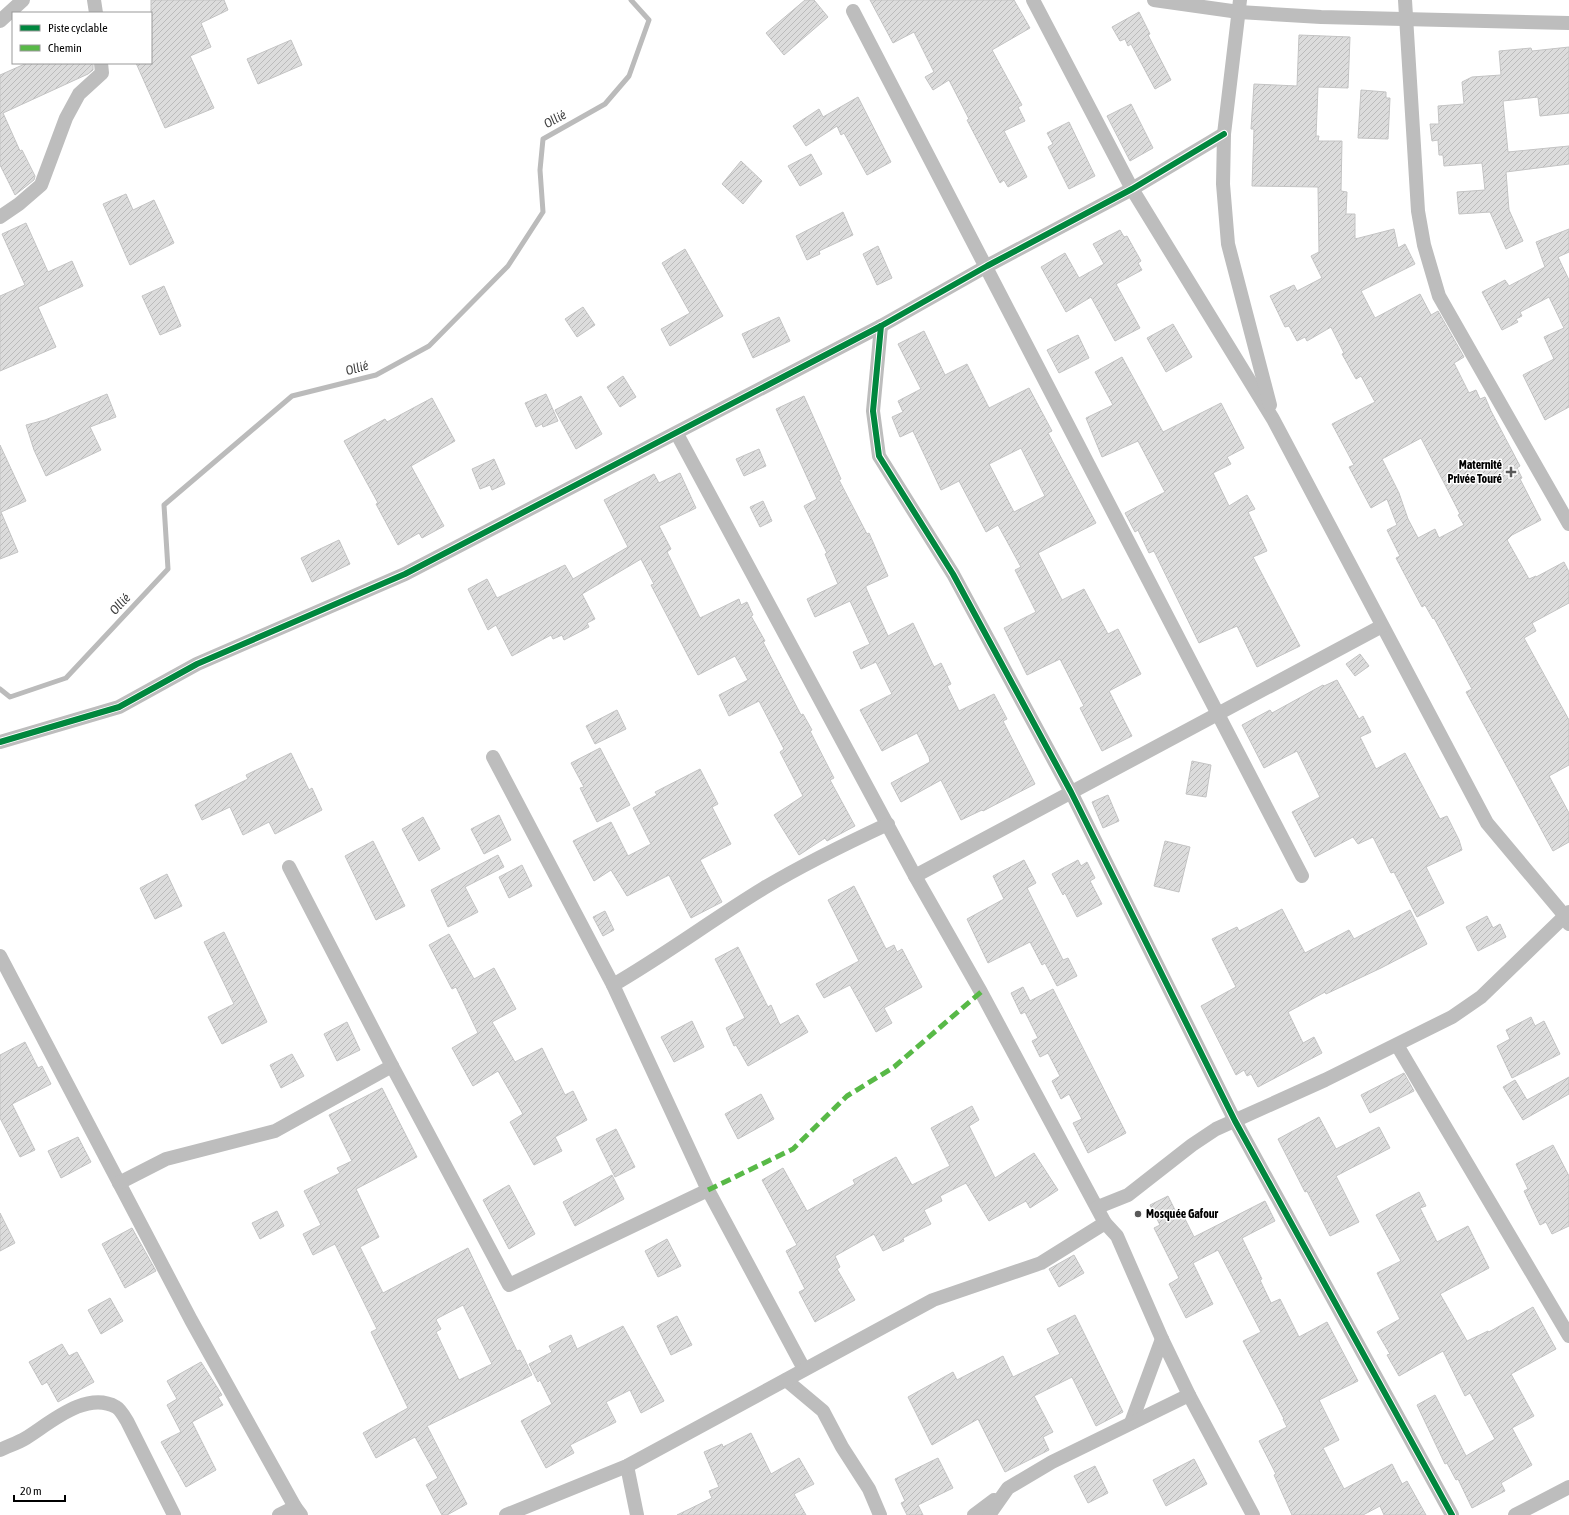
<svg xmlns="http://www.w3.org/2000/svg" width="1569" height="1515" viewBox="0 0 1569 1515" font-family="'Asap Condensed',sans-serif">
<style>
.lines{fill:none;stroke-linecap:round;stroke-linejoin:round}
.stream{stroke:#bbb;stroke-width:5}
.building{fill:url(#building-hatch);stroke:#c4c4c4;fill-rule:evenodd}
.minor{stroke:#bdbdbd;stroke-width:14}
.quiet{stroke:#58b947;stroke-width:5;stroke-dasharray:10 5;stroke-linecap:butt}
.cycleway-casing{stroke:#fff;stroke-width:8}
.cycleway{stroke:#00873e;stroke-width:6}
.poi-dot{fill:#595959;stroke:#fff;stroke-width:1.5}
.labels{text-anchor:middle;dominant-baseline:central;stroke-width:3;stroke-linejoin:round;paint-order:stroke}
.poi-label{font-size:12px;font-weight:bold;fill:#000;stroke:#fff;text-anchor:end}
.water-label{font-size:13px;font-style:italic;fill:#3f3f3f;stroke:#fff}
</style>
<defs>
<pattern id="building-hatch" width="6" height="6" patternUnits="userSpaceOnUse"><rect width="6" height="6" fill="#dcdcdc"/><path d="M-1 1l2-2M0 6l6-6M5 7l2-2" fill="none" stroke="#bbb"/></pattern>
</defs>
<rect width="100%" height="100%" fill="#fff"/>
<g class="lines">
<path class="stream" d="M0 689 10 697 66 678 168 569 164 505 292 396 376 375 429 346 508 266 543 212 540 170 543 139 605 104 629 76 649 20 631 0"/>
</g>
<g class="building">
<path d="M151 0H224L228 10 201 23 211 47 190 56 214 108 165 128 136 63H151Z"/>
<path d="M805 0H814L828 17 784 55 766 33Z"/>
<path d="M870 0H1014L1030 28 992 50 1022 105 1018 107 1025 121 1004 131 1027 177 1008 187 1004 180 1000 183 967 120 969 119 949 80 933 90 925 77 934 72 914 32 893 43Z"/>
<path d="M1139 12 1150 34 1148 35 1171 80 1155 89 1131 44 1128 46 1125 39 1120 41 1112 27Z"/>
<path d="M1299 35 1350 37 1348 88 1318 87 1316 136H1319L1318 141H1342L1341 191 1347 192 1346 214H1355V239L1394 229 1398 248 1405 244 1415 264 1361 291 1375 318 1420 294 1431 315 1438 311 1464 357 1454 363 1469 393 1476 390 1480 399 1485 397 1491 411 1520 466 1517 468 1522 478 1520 479 1541 520 1512 535 1507 540 1529 579 1536 576V577L1564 562 1569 572V603L1532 623 1536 631 1524 638 1569 720V765L1549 776 1569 813V842L1553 851 1466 692 1472 689 1434 618 1433 619 1425 605 1422 607 1396 558 1400 556 1387 530 1397 525 1387 499 1371 508 1349 467 1354 465 1332 424 1375 402 1361 376 1356 379 1342 354 1344 353 1331 327 1307 341 1305 337 1297 341 1289 326 1285 327 1270 296 1294 285 1297 291 1322 278 1311 256 1319 252 1318 187 1252 186 1254 129H1251L1254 84 1297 86ZM1421 438 1460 514 1458 515 1464 525 1439 538 1435 529 1418 538 1408 519 1399 493 1382 459Z"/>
<path d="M291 40 302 65 258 84 247 59Z"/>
<path d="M1569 47V113L1540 116 1538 97 1503 101 1508 152 1569 146V164L1506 172 1509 210 1523 241 1506 249 1490 212 1459 214 1457 192 1485 190 1482 163 1444 166 1443 155H1439L1438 140 1432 141 1430 124H1439L1438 106 1464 104 1462 82 1472 77 1501 75 1499 51 1531 48 1532 51Z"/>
<path d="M27 63H93V70L88 74 3 113 20 151 22 150 35 176 34 180 15 195 0 165V75Z"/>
<path d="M1361 90 1386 92V98H1390L1388 139 1358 138Z"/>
<path d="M858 97 891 162 867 175 844 133 841 135 837 126 806 146 793 126 819 109 823 117Z"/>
<path d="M1131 104 1153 148 1130 161 1107 116Z"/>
<path d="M1069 122 1095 176 1069 189 1048 147 1053 144 1047 133Z"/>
<path d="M811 154 822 174 800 186 788 166Z"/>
<path d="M741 161 762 181 743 204 722 184Z"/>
<path d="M126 194 133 210 154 200 174 243 130 265 103 204Z"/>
<path d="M843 212 853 235 819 251 820 254 807 260 796 236Z"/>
<path d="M26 223 48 272 72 261 83 286 38 307 56 347 0 371V296L25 285 2 234Z"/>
<path d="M1569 229V252L1558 257 1569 280V407L1545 420 1523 375 1554 359 1544 337 1564 328 1549 297 1520 312 1522 316 1516 319 1518 322 1502 330 1482 292 1505 280 1509 286 1545 267 1536 242Z"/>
<path d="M1120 230 1124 237 1127 236 1141 261 1138 263 1142 270 1116 284 1140 328 1115 341 1091 297 1066 312 1041 267 1065 253 1079 278 1104 264 1093 244Z"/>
<path d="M878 246 892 278 877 285 863 254Z"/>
<path d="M685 249 723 316 670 346 661 329 690 313 662 263Z"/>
<path d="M164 286 181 326 160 335 142 296Z"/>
<path d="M583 307 595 325 577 337 565 319Z"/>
<path d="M779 317 790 341 753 358 742 334Z"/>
<path d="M1173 324 1192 357 1166 372 1147 338Z"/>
<path d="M924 331 945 375 967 364 989 408 1029 388 1052 431 1048 433 1096 523 1038 553 1062 600 1084 589 1108 634 1118 629 1141 674 1109 691 1132 736 1102 751 1080 708 1084 706 1060 659 1027 675 1004 628 1036 612 1015 570 1021 567 998 525 986 532 959 481 941 490 913 431 900 437 892 417 903 412 898 401 921 389 898 344ZM1021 448 1045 496 1014 512 989 464Z"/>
<path d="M1078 335 1089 358 1059 373 1047 350Z"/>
<path d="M1122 357 1163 432 1221 403 1244 448 1227 457 1231 464 1213 473 1229 506 1247 495 1255 509 1248 512 1267 551 1253 557 1300 646 1257 667 1237 626 1199 643 1154 551 1149 553 1138 530 1135 532 1125 513 1165 492 1138 441 1102 457 1086 418 1113 405 1095 372Z"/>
<path d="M623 376 636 397 620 407 607 387Z"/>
<path d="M107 394 116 417 90 427 101 450 46 476 34 450 26 425 45 420Z"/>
<path d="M546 394 558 421 543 427 542 424 536 427 525 403Z"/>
<path d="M581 396 602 434 576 449 555 410Z"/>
<path d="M804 396 841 479 839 480 867 534 869 533 888 576 866 586V588L888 636 913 623 934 667 941 663 951 684 947 686 959 711 994 694 1007 719 1003 721 1035 784 983 811 982 810 961 820 941 780 901 802 891 783 930 762 929 757 917 733 882 751 860 710 892 694 876 662 861 669 853 652 870 644 850 601 815 617 807 599 838 584 825 554 827 553 804 506 817 499 776 409Z"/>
<path d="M432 398 455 441 411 466 444 526 422 538 419 533 398 545 376 504 378 503 344 441 385 419 387 422Z"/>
<path d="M0 445 26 501 1 512 18 552 0 559Z"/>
<path d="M759 449 766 466 744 476 736 459Z"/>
<path d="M494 459 505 484 492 490 490 485 480 489 472 469Z"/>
<path d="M680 473 696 508 659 526 671 549 667 552 700 618 739 599 741 605 747 602 753 615 751 616 765 641 763 642 801 715 803 714 812 730 810 731 834 778 830 780 855 826 827 841 825 838 799 855 774 815 803 796 780 752 784 749 774 730 759 701 729 716 719 695 748 680 735 656 698 675 651 585 654 584 641 559 582 594 595 619 587 623 589 627 564 640 562 635 553 639 551 635 512 656 496 625 488 630 468 589 487 579 497 598 565 565 573 579 628 547 604 500 654 474 659 483Z"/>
<path d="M763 501 772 521 760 527 750 507Z"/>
<path d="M339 540 350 564 312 582 301 558Z"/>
<path d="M1360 654 1369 666 1355 676 1346 664Z"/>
<path d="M1337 680 1359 719 1363 716 1371 732 1360 737 1376 769 1405 753 1440 819 1447 816 1459 840 1462 850 1426 867 1444 903 1417 917 1394 872 1391 873 1373 837 1358 844 1353 837 1315 857 1292 812 1320 797 1297 751 1264 768 1242 725 1270 710 1272 713 1323 685 1324 686Z"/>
<path d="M617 710 626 729 595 744 586 726Z"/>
<path d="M600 748 630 805 597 822 580 788 584 787 571 763Z"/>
<path d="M291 753 309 790 312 788 322 810 275 834 269 822 243 835 230 807 202 820 195 805 248 779 246 775Z"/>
<path d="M1192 761 1211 765 1206 797 1186 794Z"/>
<path d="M700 769 718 804 712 807 731 844 700 860 722 902 691 918 669 875 627 896 611 870 594 881 573 841 611 822 628 856 651 844 633 808 657 795 655 792Z"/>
<path d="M1108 795 1119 821 1103 828 1092 802Z"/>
<path d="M499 815 511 840 484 854 471 829Z"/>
<path d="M423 817 440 849 419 861 402 829Z"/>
<path d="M373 841 405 906 376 920 345 856Z"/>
<path d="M1165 841 1190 847 1179 892 1154 886Z"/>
<path d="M498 855 504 867 465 887 478 912 448 927 431 890Z"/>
<path d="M1024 860 1036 883 1027 888 1063 960 1068 958 1077 976 1057 986 1045 963 1042 965 1030 942 988 963 967 919 1004 899 993 876Z"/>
<path d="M1078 860 1081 866 1087 862 1095 878 1090 881 1102 904 1077 917 1065 893 1063 895 1052 874Z"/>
<path d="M522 865 532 886 509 898 499 877Z"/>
<path d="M167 874 182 906 155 919 140 888Z"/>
<path d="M854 886 886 949 894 945 897 952 902 949 922 987 884 1008 892 1023 876 1032 850 985 824 998 816 984 859 961 828 900Z"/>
<path d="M1282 909 1305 953 1349 930 1354 939 1410 910 1427 944 1381 968 1326 994 1325 992 1288 1012 1303 1043 1314 1037 1322 1053 1258 1087 1251 1074 1247 1076 1244 1070 1236 1075 1201 1006 1236 987 1212 939 1237 927 1239 931Z"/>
<path d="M605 911 614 930 603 936 593 917Z"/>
<path d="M1487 916 1493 928 1500 924 1506 937 1478 951 1466 927Z"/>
<path d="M224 932 267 1022 222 1044 208 1017 234 1004 204 942Z"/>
<path d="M449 934 474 979 494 968 516 1009 492 1022 515 1062 542 1048 565 1095 573 1091 587 1120 555 1137 562 1151 534 1165 510 1122 523 1114 498 1071 473 1086 452 1048 478 1033 456 987 452 989 429 945Z"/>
<path d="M738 947 768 1007 771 1005 780 1025 798 1015 808 1032 748 1066 736 1045 734 1046 726 1028 745 1018 715 959Z"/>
<path d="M1023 987 1030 1001 1053 989 1126 1133 1088 1153 1073 1123 1082 1119 1069 1094 1061 1099 1052 1081 1060 1076 1048 1053 1040 1057 1032 1041 1038 1038 1025 1012 1021 1014 1011 993Z"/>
<path d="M1531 1017 1535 1026 1544 1021 1560 1054 1512 1078 1497 1046 1510 1039 1506 1030Z"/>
<path d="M692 1021 704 1047 674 1062 661 1037Z"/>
<path d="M347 1022 360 1050 337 1061 324 1034Z"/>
<path d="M25 1042 38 1068 42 1066 51 1084 12 1104 35 1150 20 1157 0 1118V1055Z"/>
<path d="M292 1054 304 1076 281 1088 270 1065Z"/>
<path d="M1404 1073 1414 1091 1370 1113 1361 1095Z"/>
<path d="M1569 1077V1094L1523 1120 1503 1087 1515 1080 1527 1100Z"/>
<path d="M382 1088 417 1157 356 1189 379 1237 360 1247 383 1293 468 1248 517 1351 520 1350 532 1375 427 1426 467 1504 447 1515H442L426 1485 438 1478 415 1437 376 1458 363 1433 408 1408 371 1332 377 1329 335 1244 313 1255 303 1234 321 1225 304 1191 340 1173 337 1168 352 1161 329 1115ZM463 1305 492 1364 459 1380 436 1332 441 1329 436 1320 438 1318Z"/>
<path d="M761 1094 774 1119 738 1139 725 1114Z"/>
<path d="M972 1106 979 1120 969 1126 995 1178 1034 1153 1058 1190 1030 1208 1026 1201 989 1221 966 1183 940 1196 942 1201 924 1210 931 1224 903 1238 904 1241 883 1251 874 1234 835 1256 840 1267 837 1269 855 1300 815 1322 799 1292 805 1289 786 1251 797 1245 762 1180 783 1168 807 1211 855 1184 853 1180 896 1157 912 1185 950 1166 931 1128Z"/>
<path d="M1319 1117 1336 1149 1379 1127 1390 1148 1336 1176 1359 1222 1330 1236 1307 1191 1305 1192 1278 1139Z"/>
<path d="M616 1129 635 1167 615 1177 596 1139Z"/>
<path d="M78 1137 91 1162 61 1178 48 1151Z"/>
<path d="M1553 1145 1569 1176V1226L1552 1234 1546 1222 1540 1225 1524 1191 1528 1189 1516 1164Z"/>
<path d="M612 1175 624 1199 575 1226 563 1202Z"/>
<path d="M509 1185 535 1234 509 1249 483 1200Z"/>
<path d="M1419 1192 1426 1206 1420 1208 1437 1242 1468 1226 1489 1268 1440 1294 1467 1341 1488 1331 1489 1332 1533 1307 1556 1349 1511 1374 1534 1416 1512 1428 1532 1465 1501 1483 1505 1491 1472 1508 1458 1479 1456 1480 1447 1463 1445 1464 1417 1405 1435 1395 1466 1456 1495 1439 1470 1393 1465 1396 1443 1351 1399 1376 1387 1355 1390 1354 1377 1332 1400 1319 1377 1273 1401 1261 1376 1215Z"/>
<path d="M1168 1196 1178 1216 1182 1213 1194 1237 1265 1201 1275 1221 1242 1238 1262 1279 1260 1280 1271 1303 1280 1299 1299 1337 1327 1322 1358 1381 1319 1400 1339 1440 1323 1448 1344 1489 1392 1464 1402 1484 1407 1481 1426 1515H1384L1380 1506 1363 1515H1292L1274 1475 1276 1474 1259 1441 1287 1427 1283 1419H1284L1243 1341 1261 1332 1218 1250 1193 1263 1213 1304 1186 1318 1169 1284 1179 1278 1154 1228 1160 1225 1150 1205Z"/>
<path d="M277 1211 284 1226 260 1239 252 1223Z"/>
<path d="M0 1213 15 1243 0 1251Z"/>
<path d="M132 1228 156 1271 125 1288 102 1244Z"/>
<path d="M667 1239 681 1266 658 1277 645 1251Z"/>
<path d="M1074 1255 1084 1273 1059 1287 1049 1269Z"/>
<path d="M110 1298 123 1321 101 1334 88 1310Z"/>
<path d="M1075 1315 1123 1412 1096 1426 1072 1377 1034 1396 1053 1432 1043 1437 1049 1450 1005 1472 978 1419 932 1445 908 1397 953 1372 957 1380 1003 1356 1013 1377 1060 1354 1047 1329Z"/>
<path d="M677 1316 692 1345 671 1355 657 1326Z"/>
<path d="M623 1326 664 1401 641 1413 630 1390 606 1402 616 1422 570 1445 574 1453 546 1468 521 1421 552 1404 540 1380 538 1382 529 1364 552 1352 549 1346 571 1335 577 1349Z"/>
<path d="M62 1344 69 1356 77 1352 94 1382 58 1402 47 1382 42 1385 29 1362Z"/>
<path d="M201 1362 222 1395 218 1397 223 1405 192 1422 216 1470 186 1487 161 1442 181 1432 167 1405 177 1399 167 1381Z"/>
<path d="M751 1433 771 1474 799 1458 814 1484 794 1494 806 1515H677L712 1498 709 1491 719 1487 704 1452 722 1444 723 1447Z"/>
<path d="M938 1458 953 1488 918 1505 923 1515H907L901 1503 905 1501 895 1479Z"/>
<path d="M1194 1459 1207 1484 1166 1506 1153 1480Z"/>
<path d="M1095 1466 1108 1493 1088 1503 1074 1476Z"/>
</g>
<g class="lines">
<g class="minor">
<path d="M94 0 96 13"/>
<path d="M1033 0 1132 189 1273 419 1487 823 1565 916 1569 924"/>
<path d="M1154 0 1239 12 1321 17 1569 23"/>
<path d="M1240 0 1224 134 1223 184 1228 244 1270 405"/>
<path d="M1405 0 1418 211 1424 245 1439 296 1569 524"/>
<path d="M853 11 1302 876"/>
<path d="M0 21 23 0"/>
<path d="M0 217 19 204 41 185 66 118 79 94 102 73 101 63"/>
<path d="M881 326 873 411 879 456 953 574 1071 792 1235 1121 1452 1515"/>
<path d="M677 434 915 876 981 992 1105 1223"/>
<path d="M0 742 119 707 197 664 405 574 881 326 987 266 1132 189 1224 134"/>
<path d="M493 757 613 985 708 1190 804 1369"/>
<path d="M289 867 392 1066 509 1285 708 1190"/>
<path d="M915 876 1382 626"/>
<path d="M0 956 191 1320 295 1507 301 1515"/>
<path d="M613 985C665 955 713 919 764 888 804 864 845 844 888 824"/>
<path d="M1397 1045 1569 1336"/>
<path d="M119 1183 166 1159 275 1131 392 1066"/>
<path d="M1098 1207 1128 1195 1192 1145 1216 1129 1325 1080 1452 1017 1481 997 1569 912"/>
<path d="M786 1380 823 1411 842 1447 869 1489 880 1515"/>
<path d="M1131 1423 1162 1339"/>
<path d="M0 1450C8 1446 18 1443 26 1438 49 1424 86 1390 116 1407 120 1409 124 1416 127 1421L174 1515"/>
<path d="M627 1466 637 1515"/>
<path d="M279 1515 295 1507"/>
<path d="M506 1515 627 1466 933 1300 1041 1263 1105 1223 1117 1236 1162 1339 1189 1395 1253 1515"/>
<path d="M974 1515 994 1500"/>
<path d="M989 1515 1008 1488 1052 1462 1189 1395"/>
<path d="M1515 1515 1569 1487"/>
</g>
<path class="quiet" d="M708 1190 793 1149 847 1096 894 1067 981 992"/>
<g class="cycleway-casing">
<g id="cycleway">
<path d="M881 326 873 411 879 456 953 574 1071 792 1235 1121 1452 1515"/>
<path d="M0 742 119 707 197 664 405 574 881 326 987 266 1132 189 1224 134"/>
</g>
</g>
<use href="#cycleway" class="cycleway"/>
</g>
<g class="poi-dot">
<path d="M1509 466h4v4h4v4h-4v4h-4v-4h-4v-4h4z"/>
<circle cx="1138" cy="1214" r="4"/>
</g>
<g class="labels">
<g class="poi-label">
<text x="1502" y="465">Maternité<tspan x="1502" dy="14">Privée Touré</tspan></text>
<text x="1146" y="1214" text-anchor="start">Mosquée Gafour</text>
</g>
<g class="water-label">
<text transform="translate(555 119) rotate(-29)">Ollié</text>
<text transform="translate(357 368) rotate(-15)">Ollié</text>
<text transform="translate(120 604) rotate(-47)">Ollié</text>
</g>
</g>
<rect x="12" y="12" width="140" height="52" fill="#ffffff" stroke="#999999"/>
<rect x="20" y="25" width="20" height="6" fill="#00873e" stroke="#999999"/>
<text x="48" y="32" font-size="12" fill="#000000">Piste cyclable</text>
<rect x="20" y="45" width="20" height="6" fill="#58b947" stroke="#999999"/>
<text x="48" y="52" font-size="12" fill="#000000">Chemin</text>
<path d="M14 1495v6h51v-6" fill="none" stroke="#000000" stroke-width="2"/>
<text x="20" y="1495" font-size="12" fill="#000000" stroke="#ffffff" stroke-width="3" paint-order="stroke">20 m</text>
</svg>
